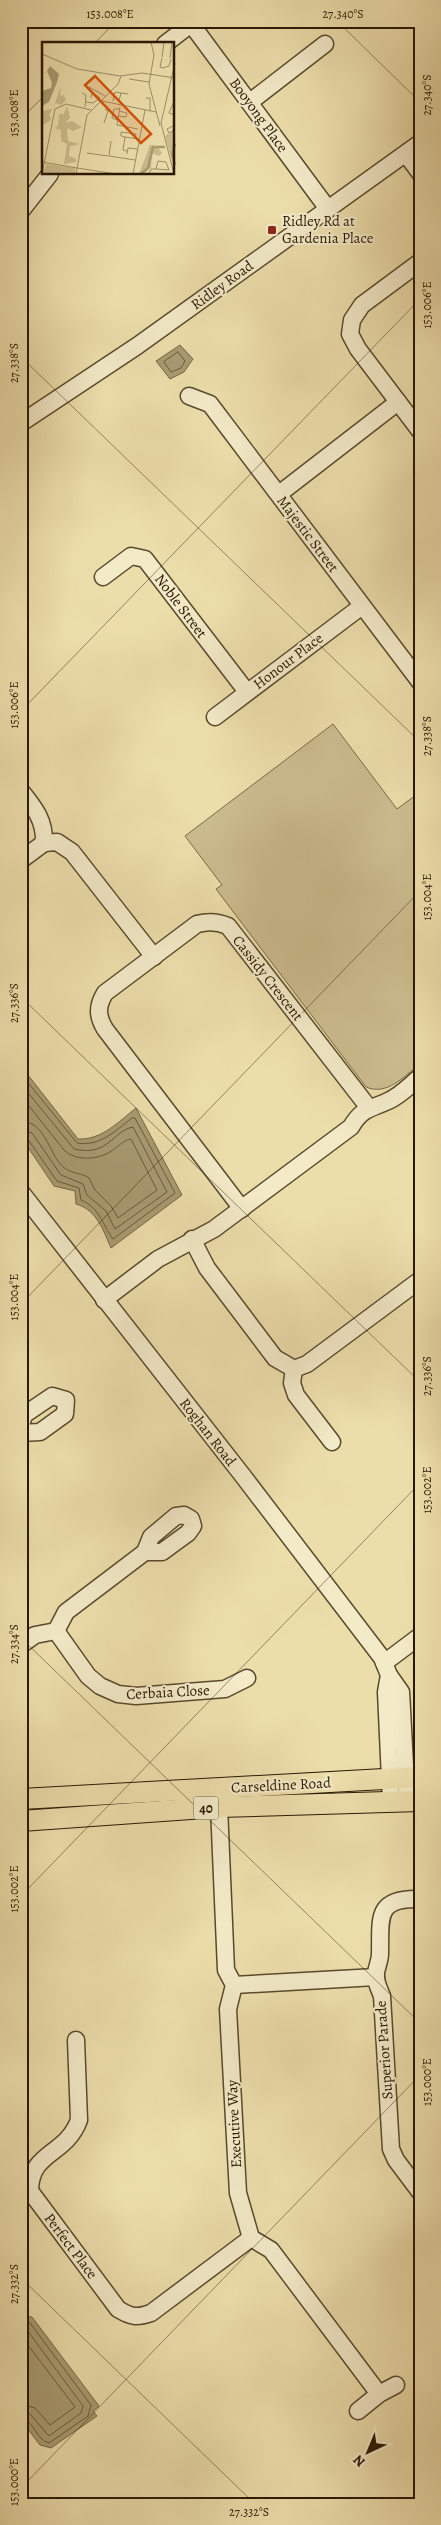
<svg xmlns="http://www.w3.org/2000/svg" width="441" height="2525" viewBox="0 0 441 2525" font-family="Alegreya,serif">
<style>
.green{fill:#cbbc8e;stroke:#7a6a48}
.water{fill:#a99b72;stroke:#756745}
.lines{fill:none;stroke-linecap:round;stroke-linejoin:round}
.shore{stroke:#685a3a;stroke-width:1}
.minor-casing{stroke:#594a2c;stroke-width:19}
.major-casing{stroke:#281802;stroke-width:22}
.minor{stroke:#f3eac8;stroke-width:16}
.major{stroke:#ecdeab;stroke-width:20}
.ticks{fill:none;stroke:#281802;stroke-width:1;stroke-opacity:0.45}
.poi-dot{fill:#8f2418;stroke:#f3eac8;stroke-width:2}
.labels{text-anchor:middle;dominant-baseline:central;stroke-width:4;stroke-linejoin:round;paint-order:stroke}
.shield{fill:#f3eac8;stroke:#65573d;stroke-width:1}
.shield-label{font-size:14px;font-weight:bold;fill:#281802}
.street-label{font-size:15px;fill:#281802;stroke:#f3eac8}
.poi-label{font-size:15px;fill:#281802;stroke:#f3eac8;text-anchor:start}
.inset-river{fill:none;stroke:#a99b72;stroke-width:2.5}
.inset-road{fill:none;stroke:#9e8f67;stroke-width:1}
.view{fill:#d5520b;fill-opacity:0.15;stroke:#d5520b;stroke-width:2.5}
.inset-edge{fill:none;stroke:#281802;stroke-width:2.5}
.neatline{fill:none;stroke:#281802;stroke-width:2}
.ticks-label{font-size:12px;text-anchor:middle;fill:#281802}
</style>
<rect width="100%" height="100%" fill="#ecdeab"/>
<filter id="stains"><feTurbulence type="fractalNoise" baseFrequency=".004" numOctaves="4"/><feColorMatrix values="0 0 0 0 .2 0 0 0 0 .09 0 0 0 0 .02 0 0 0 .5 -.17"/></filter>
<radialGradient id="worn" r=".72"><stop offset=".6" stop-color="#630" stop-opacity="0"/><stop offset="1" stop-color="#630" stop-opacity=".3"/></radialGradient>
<path class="green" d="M333 724 397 809 420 792V1064C403 1077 387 1096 366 1087L216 889 222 885 185 836Z"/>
<g class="water">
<path d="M180 345 193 359 184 372 170 379 156 361Z"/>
<path d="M21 1066 78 1139C102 1140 118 1122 136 1108L182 1195 111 1248C103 1230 97 1210 76 1204L75 1191 54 1186 21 1137Z"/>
<path d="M21 2316 32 2317 99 2406 93 2411 97 2416 51 2448 40 2445 21 2420Z"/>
</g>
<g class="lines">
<g class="shore">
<path d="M178 352 185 361 181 368 171 372 164 362Z"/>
<path d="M21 1074 77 1143C100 1147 115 1131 132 1118H135L175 1193 113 1239C102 1224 100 1208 81 1200L79 1188 57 1181 27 1138 21 1135"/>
<path d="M21 1084 74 1149C109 1157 112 1131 133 1127L167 1192 115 1229 106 1211 87 1195 83 1184 61 1175 32 1133 21 1129"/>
<path d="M21 1096 64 1150C75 1161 97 1160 110 1152 117 1148 123 1140 131 1139L157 1190 118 1218 111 1206 95 1190 89 1178C82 1173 74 1174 66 1169 49 1159 48 1122 21 1121"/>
<path d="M21 2321 30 2323 91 2405 88 2416 49 2443C36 2440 34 2420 21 2418"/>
<path d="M21 2328 27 2330 83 2406 81 2413 49 2436 30 2414 21 2411"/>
<path d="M21 2336 75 2407 50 2425 35 2408 21 2404"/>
</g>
<g class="minor-casing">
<g id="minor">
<path d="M189 21 328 209"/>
<path d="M165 44 191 24"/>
<path d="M250 102 325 44"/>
<path d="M406 154 420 173"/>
<path d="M21 211 50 174"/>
<path d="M420 262 362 305 352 320 350 334 358 349 420 431"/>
<path d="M189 396 210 404 420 682"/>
<path d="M21 423 137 346 420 143"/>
<path d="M279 494 398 402"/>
<path d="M103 577 131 556 145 559 247 692"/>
<path d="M215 717 362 606"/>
<path d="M21 791C35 808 45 821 44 843L21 860"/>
<path d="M44 843 57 842 72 852 154 957"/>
<path d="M21 1192 243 1476 382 1658 389 1675 401 1692 407 1801"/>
<path d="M242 1209 105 1029C97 1016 97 1006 105 993L197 924C208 921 217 921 228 926L369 1108"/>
<path d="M192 1239 207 1268 275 1358 294 1369 307 1364 420 1280"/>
<path d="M104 1300 158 1259 214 1229 351 1127C362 1108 371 1109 388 1101 400 1096 410 1085 420 1077"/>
<path d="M294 1369 292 1383 296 1395 332 1442"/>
<path d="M21 1425 24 1415 52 1396 66 1400 65 1414 40 1432 21 1433"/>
<path d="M184 1515 191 1519 193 1526 188 1533 162 1552H145L151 1537 176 1516Z"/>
<path d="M56 1631 88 1676 100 1686 118 1694 136 1696 225 1689 247 1678"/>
<path d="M21 1645 35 1635 56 1631 66 1612 145 1552"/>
<path d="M384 1663 420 1636"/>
<path d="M389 1675 386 1692 391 1801"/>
<path d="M219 1807 226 1970 234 1985 228 2009 238 2193 251 2238 271 2250 379 2394"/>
<path d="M420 1899C374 1897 381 1920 380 1954 380 1962 375 1970 376 1977 376 1983 380 1991 382 1996L391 2149 396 2160 420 2192"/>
<path d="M234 1985 376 1977"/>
<path d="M76 2040 79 2120C66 2156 30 2151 30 2191L118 2309C131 2317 137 2318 151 2313L251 2238"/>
<path d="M358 2411 379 2394 396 2385"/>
</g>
</g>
<g class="major-casing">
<g id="major">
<path d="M21 1799 420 1777"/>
<path d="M21 1821 219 1807 420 1801"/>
</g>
</g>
<use href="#minor" class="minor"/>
<use href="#major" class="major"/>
</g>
<path class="ticks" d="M337 21 420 102M94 44 116 21M21 119 44 96M21 357 420 742M21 711 420 299M21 997 420 1382M21 1304 420 891M21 1638 420 2023M21 1896 420 1483M21 2278 255 2504M21 2488 420 2075"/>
<rect class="poi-dot" x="267" y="225" width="10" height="10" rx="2.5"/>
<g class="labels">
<rect class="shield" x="193.5" y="1796.5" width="25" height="23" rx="4"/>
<g class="shield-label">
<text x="206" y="1808">40</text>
</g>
<g class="street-label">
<text transform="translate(259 115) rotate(54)">Booyong Place</text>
<text transform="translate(222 285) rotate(-36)">Ridley Road</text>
<text transform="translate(308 534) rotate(53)">Majestic Street</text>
<text transform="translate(181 606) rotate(53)">Noble Street</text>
<text transform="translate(288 661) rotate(-37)">Honour Place</text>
<text transform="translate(268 978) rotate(52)">Cassidy Crescent</text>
<text transform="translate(208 1432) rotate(52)">Roghan Road</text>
<text transform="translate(168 1692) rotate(-3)">Cerbaia Close</text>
<text transform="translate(281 1785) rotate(-3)">Carseldine Road</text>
<text transform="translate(384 2050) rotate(-94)">Superior Parade</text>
<text transform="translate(234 2124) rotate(-93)">Executive Way</text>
<text transform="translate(71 2246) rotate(53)">Perfect Place</text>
</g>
<g class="poi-label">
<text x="282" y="221">Ridley Rd at<tspan x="282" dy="17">Gardenia Place</tspan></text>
</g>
</g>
<g transform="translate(42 42)">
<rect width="132" height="132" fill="#ecdeab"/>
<path d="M19 44 18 54 22 53 24 58 19 63 14 61 7 73 9 78 1 83 0 69 11 67ZM25 64 28 76 23 81 30 79 40 85 31 89 25 86 26 99 38 102 28 104 27 114 34 117V120L22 122 25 102 19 99V88L12 86 16 84 17 73 20 71 21 74ZM132 88V126L123 94ZM108 103 124 106 116 105 120 111 117 114 110 111 109 126 97 132ZM4 122 33 126V132H1Z" fill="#cbbc8e"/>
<path d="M8 24 17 32 15 40 7 60 0 64V49L9 46 10 41 5 29Z" fill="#a99b72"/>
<path class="inset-river" d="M133 102 130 112 133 123M99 132 106 126 111 105H123"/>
<path class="inset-road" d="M109 0 112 13 107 42 118 84M0 12 35 27 78 34 100 31 133 36M120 15 122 0M120 16 118 25 121 26 127 24 129 17M128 16 130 0M87 37 107 40M47 45 63 54M40 51 44 53 43 65M104 56H108V69M133 57 127 71 133 73M60 59 114 70M71 59 73 50 79 51M77 59 79 51 86 52M44 60 51 61 58 56 50 50 49 56M78 65 75 83 96 87M76 74 84 75 85 71 77 69M75 78 70 76 72 67H77M62 81 66 69 63 67M133 83 125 87 127 91 133 87M83 95 81 108 85 109M93 96 94 92 79 90V94L83 95 96 97M69 99 67 114 93 118M45 111 66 114M85 112 86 106 95 107M0 120 35 126M35 126 74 132M0 132 13 67 24 62 49 68M34 132 45 73 76 42 79 34M91 132 103 68M107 132 109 127H114L116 119 124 120 127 128 114 127M132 132 119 81 133 21"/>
<path class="view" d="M53 34 109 92 99 101 43 43Z"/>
<rect width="132" height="132" class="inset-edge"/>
</g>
<rect width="441" height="2525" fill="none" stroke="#ecdeab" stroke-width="55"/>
<g transform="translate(368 2452) rotate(224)" stroke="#f3eac8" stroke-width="4" paint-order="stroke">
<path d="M0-4L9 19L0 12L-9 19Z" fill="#281802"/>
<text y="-8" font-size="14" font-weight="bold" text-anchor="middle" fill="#281802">N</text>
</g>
<rect x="28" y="28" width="386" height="2470" class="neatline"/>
<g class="ticks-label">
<text x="110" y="18">153.008°E</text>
<text x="343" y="18">27.340°S</text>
<text transform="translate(427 95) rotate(-90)" y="4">27.340°S</text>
<text transform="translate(14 113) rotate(-90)" y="4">153.008°E</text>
<text transform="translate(427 305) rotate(-90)" y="4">153.006°E</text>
<text transform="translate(14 363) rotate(-90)" y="4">27.338°S</text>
<text transform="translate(14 705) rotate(-90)" y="4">153.006°E</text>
<text transform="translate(427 736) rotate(-90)" y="4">27.338°S</text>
<text transform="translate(427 897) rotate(-90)" y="4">153.004°E</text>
<text transform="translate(14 1003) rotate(-90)" y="4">27.336°S</text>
<text transform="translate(14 1297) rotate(-90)" y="4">153.004°E</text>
<text transform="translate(427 1376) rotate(-90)" y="4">27.336°S</text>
<text transform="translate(427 1490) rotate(-90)" y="4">153.002°E</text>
<text transform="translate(14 1644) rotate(-90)" y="4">27.334°S</text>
<text transform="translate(14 1889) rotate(-90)" y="4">153.002°E</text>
<text transform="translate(427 2082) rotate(-90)" y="4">153.000°E</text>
<text transform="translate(14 2284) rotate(-90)" y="4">27.332°S</text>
<text transform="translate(14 2482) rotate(-90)" y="4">153.000°E</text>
<text x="249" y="2516">27.332°S</text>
</g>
<rect width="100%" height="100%" filter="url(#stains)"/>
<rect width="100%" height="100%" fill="url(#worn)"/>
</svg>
